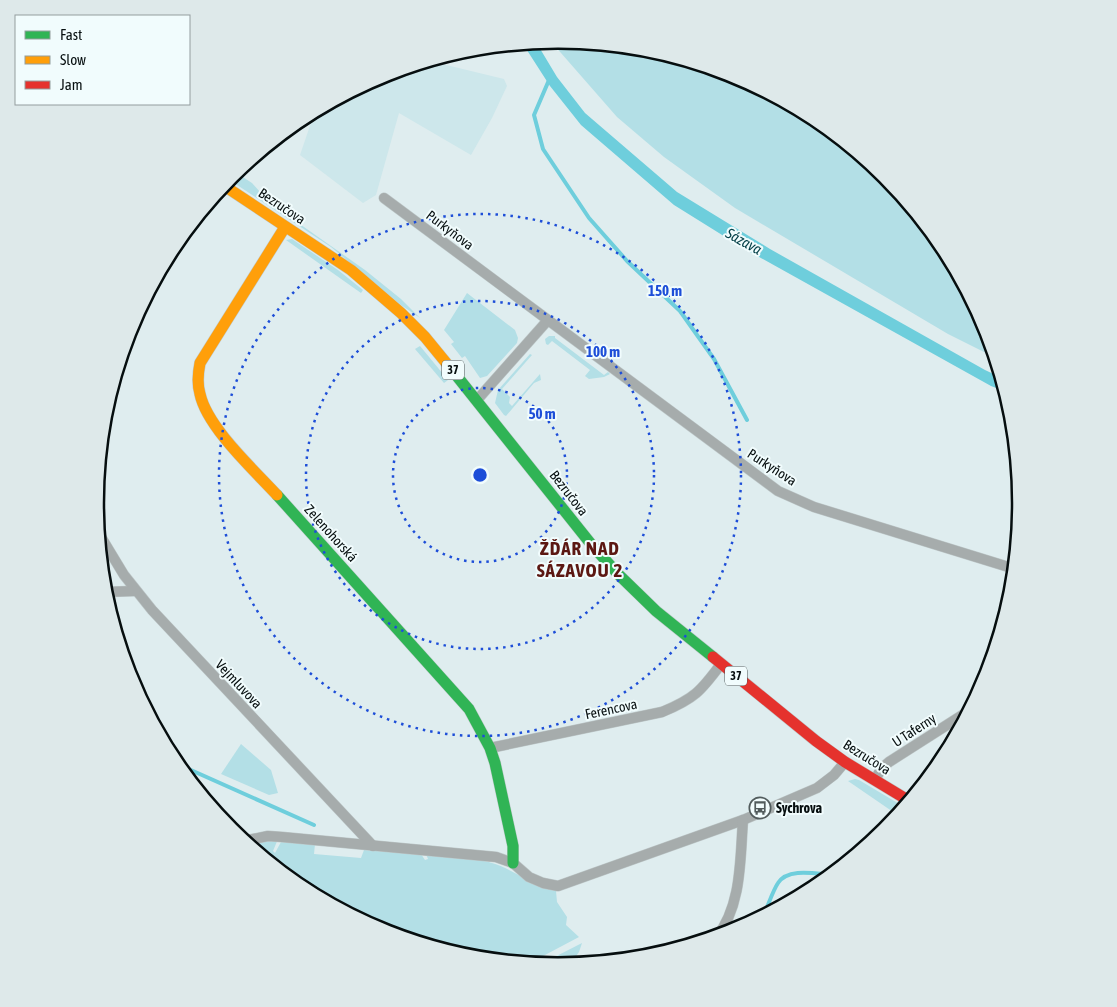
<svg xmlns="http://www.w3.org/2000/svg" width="1117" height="1007" viewBox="0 0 1117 1007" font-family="'Asap Condensed',sans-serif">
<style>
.built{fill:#cde7eb}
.green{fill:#b3dfe6}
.water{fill:#6ecedc}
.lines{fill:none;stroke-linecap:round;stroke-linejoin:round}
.stream{stroke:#6ecedc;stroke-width:4}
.street-casing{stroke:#bec8c9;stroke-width:11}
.fast-casing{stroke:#bec8c9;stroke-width:12}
.slow-casing{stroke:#bec8c9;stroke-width:12}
.jam-casing{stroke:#bec8c9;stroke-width:12}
.street{stroke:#a6acac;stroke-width:10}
.fast{stroke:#30b455;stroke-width:11}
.slow{stroke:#ff9f0a;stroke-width:11}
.jam{stroke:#e5322d;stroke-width:11}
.ring{fill:none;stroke:#1d4ed8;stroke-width:2.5;stroke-dasharray:2.5 5}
.labels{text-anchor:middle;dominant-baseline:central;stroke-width:4;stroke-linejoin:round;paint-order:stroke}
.shield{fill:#f1fcfd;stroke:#4c5556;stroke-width:1}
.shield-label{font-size:12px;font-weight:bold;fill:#060e0f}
.street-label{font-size:14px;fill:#060e0f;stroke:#f1fcfd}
.poi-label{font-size:14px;font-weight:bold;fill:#060e0f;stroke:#f1fcfd;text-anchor:start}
.water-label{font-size:15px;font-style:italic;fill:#003d45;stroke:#f1fcfd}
.district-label{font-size:19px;font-weight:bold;letter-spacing:1px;fill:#5c1813;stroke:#f1fcfd}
.rim{fill:none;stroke:#060e0f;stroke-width:2.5}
.centre{fill:#1d4ed8;stroke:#f1fcfd;stroke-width:2.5}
.ring-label{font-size:15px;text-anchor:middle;font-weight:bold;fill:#1d4ed8;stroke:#f1fcfd;stroke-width:4;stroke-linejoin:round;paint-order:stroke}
</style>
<rect width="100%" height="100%" fill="#dfedef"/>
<path class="built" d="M427 61 434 62 504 79 507 86 492 118 471 155 399 113 376 195 363 203 300 155 315 111 381 75Z"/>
<g class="green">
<path d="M554 40 649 49 736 75 816 118 886 176 944 246 987 326 996 358 948 334 735 208 664 157 617 117 554 45Z"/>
<path d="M235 172 252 183 270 203 365 270 401 299 420 318 401 305 331 247 228 179Z"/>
<path d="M292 239 338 270 363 290 361 293 286 240Z"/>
<path d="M467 293 515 330 518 338 517 343 487 376 480 378 465 356 462 358 451 344 454 342 444 330Z"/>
<path d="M549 336H555V338L604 375 608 372 610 374 604 377 589 379 585 376 590 370 552 341 548 345 546 344 545 339Z"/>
<path d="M420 346 448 380 444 383 415 349Z"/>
<path d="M530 354 532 355 502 389 510 397 509 403 512 406 540 374 541 380 534 383 506 416 504 415 495 403 498 390Z"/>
<path d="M241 744 271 770 278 793 269 795 221 774Z"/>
<path d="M855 779 859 780 906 808 899 816 848 781Z"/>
<path d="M278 839 273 851 275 853 281 842 315 844 314 854 361 858 364 850 421 854 425 860 428 859 426 854C445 856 476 857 492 863 515 870 532 886 556 891L557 902 567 917 566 925 579 937 528 964 468 958 381 932 301 889 247 845Z"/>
<path d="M582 943 579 952 569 966 558 967 539 965Z"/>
</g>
<path class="water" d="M536 42 557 77 585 113 677 192 770 249 985 370 1002 378 1007 392 991 386 743 248 674 205 581 125 550 86 523 44Z"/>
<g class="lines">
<g class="stream">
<path d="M549 80 534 115 543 149 589 218 627 261 680 311 714 359 747 420"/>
<path d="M175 763 314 825"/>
<path d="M762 918C768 907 772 892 778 883 788 867 817 874 833 875"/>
</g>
<g class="street-casing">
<g id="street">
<path d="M384 198 548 320"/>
<path d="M129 329 132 332"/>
<path d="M477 400 548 320 778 491 814 507 1015 569"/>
<path d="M98 532 124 575 152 610 373 846"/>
<path d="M104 592 135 591"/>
<path d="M490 748 662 712C694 699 701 691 721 664"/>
<path d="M875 780 881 769 889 762 972 709"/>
<path d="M243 841 268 836 282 837 496 857 513 863 529 877 543 883 558 886 743 820 817 788 834 775 845 762"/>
<path d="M716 938C742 906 740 859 743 820"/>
</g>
</g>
<g class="fast-casing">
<g id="fast">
<path d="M452 370 591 544 618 574 656 611 713 657"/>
<path d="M277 495 469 709 490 748 495 763 513 846V863"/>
</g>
</g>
<g class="slow-casing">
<g id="slow">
<path d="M223 185 351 270 401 313 425 337 452 370"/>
<path d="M277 495C253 469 207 427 200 394 197 384 198 373 200 363L285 227"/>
</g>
</g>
<g class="jam-casing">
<path id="jam" d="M713 657 816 741 845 762 911 802"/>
</g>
<use href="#street" class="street"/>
<use href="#fast" class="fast"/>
<use href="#slow" class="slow"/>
<use href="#jam" class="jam"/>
</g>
<g class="ring">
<circle cx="480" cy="475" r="87"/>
<circle cx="480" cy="475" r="174"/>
<circle cx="480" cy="475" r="261"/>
</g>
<defs>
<g id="bus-ring" transform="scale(1.125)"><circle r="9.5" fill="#f1fcfd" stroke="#525c5d" stroke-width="1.5"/><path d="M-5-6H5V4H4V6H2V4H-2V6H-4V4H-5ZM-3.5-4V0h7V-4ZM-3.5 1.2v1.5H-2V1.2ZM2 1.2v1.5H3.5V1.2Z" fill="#525c5d"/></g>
</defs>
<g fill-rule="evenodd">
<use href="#bus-ring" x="760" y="808"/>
</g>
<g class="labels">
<g class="shield">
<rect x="442" y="360.5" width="22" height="19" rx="4"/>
<rect x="725" y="666.5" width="22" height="19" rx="4"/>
</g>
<g class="shield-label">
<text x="453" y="370">37</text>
<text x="736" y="676">37</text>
</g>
<g class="street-label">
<text transform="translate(282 206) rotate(34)">Bezručova</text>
<text transform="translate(450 230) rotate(37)">Purkyňova</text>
<text transform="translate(772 467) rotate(33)">Purkyňova</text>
<text transform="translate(569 493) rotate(52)">Bezručova</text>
<text transform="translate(331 533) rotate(48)">Zelenohorská</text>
<text transform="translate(239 684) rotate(47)">Vejmluvova</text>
<text transform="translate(611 709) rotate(-12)">Ferencova</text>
<text transform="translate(914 730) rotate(-33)">U Taferny</text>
<text transform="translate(867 757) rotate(32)">Bezručova</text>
</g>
<g class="poi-label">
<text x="776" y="808">Sychrova</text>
</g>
<g class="water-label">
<text transform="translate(744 241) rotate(29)">Sázava</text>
</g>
<g class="district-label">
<text x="580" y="548">ŽĎÁR NAD<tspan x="580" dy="22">SÁZAVOU 2</tspan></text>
</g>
</g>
<path d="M0 0H1117V1007H0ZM104 503a454 454 0 1 1 908 0a454 454 0 1 1-908 0Z" fill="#dee9ea" fill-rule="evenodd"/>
<path class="rim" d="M104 503a454 454 0 1 1 908 0a454 454 0 1 1-908 0Z"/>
<circle cx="480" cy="475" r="8" class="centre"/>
<g class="ring-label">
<text x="665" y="296">150 m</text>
<text x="603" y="357">100 m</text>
<text x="542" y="419">50 m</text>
</g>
<rect x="15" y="15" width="175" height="90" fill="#f1fcfd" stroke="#939d9e"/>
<rect x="25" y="31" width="25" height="8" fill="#30b455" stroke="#939d9e"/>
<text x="60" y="40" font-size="15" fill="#060e0f">Fast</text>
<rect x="25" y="56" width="25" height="8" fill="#ff9f0a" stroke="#939d9e"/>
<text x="60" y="65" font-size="15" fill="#060e0f">Slow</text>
<rect x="25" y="81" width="25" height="8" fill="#e5322d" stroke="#939d9e"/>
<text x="60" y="90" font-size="15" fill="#060e0f">Jam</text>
</svg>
